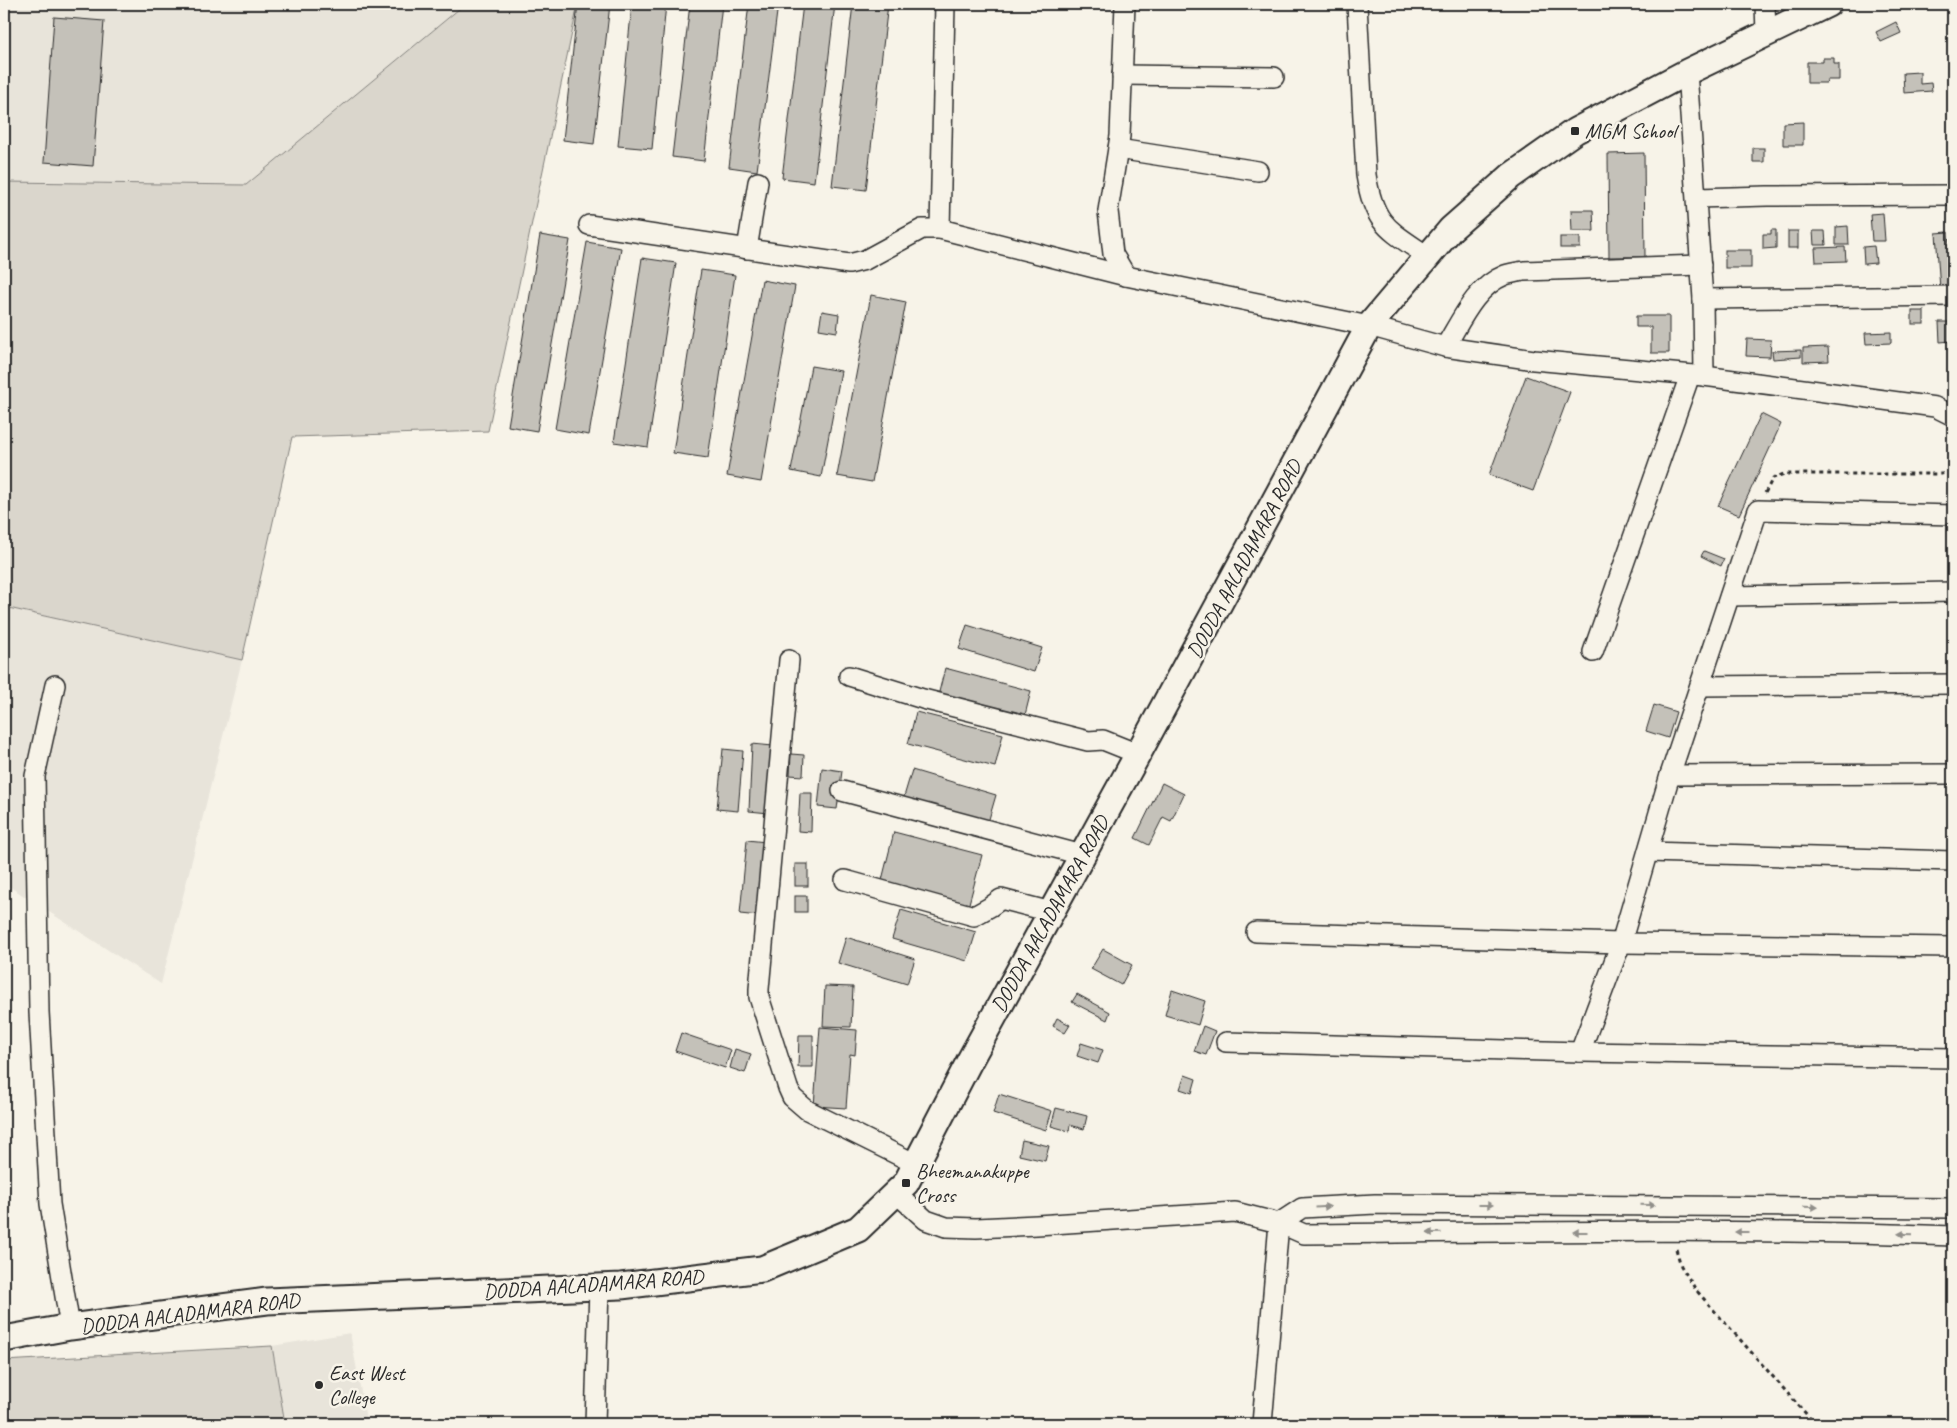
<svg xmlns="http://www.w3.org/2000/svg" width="1957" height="1428" viewBox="0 0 1957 1428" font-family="Caveat,sans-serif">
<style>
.built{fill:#e8e4da}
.green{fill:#dad6cc;stroke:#82807c}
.building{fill:#c4c1b9;stroke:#2b2b2b}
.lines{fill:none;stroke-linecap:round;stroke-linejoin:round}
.minor-casing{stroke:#2b2b2b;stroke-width:22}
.major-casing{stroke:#2b2b2b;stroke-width:29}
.path{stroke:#2b2b2b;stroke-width:3;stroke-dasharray:4 4;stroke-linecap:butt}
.minor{stroke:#f7f3e8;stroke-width:19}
.major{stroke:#f7f3e8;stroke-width:25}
.oneway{fill:#918f8a}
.poi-dot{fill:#2b2b2b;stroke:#f7f3e8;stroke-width:2}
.labels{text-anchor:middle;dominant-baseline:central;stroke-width:5;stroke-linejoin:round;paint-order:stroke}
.poi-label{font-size:21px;fill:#2b2b2b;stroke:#f7f3e8;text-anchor:start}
.street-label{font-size:21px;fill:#2b2b2b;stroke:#f7f3e8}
</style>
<rect width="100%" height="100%" fill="#f7f3e8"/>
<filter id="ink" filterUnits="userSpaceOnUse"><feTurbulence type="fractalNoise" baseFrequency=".02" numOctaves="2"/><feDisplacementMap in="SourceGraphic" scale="10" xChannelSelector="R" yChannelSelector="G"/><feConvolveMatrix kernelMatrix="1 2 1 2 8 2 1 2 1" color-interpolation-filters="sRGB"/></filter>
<g filter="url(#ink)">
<g class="built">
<path d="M4 4H465L246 185 4 182Z"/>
<path d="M4 607 242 660 161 984 4 883Z"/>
<path d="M350 1333 367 1424H285L272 1346Z"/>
</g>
<g class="green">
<path d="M465 4H578L488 431 292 437 242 660 4 607V182L246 185Z"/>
<path d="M272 1346 285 1424H4V1361Z"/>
</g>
<g class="building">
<path d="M578 4H610L594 144 563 140Z"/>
<path d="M632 4H666L652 149 618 146Z"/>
<path d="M690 4H722L704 161 672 157Z"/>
<path d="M749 4H778L757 171 729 167Z"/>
<path d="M803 4H835L814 182 782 178Z"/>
<path d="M853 4H888L866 190 832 186Z"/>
<path d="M54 17 104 21 93 166 44 162Z"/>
<path d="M1896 22 1901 33 1881 42 1876 32Z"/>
<path d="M1823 58H1834V64H1839V80H1827L1826 83H1807V62H1823Z"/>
<path d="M1920 72V84L1931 83 1932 91 1904 93 1903 73Z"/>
<path d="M1803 122V145H1783V123Z"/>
<rect x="1753" y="148" width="11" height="14"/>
<path d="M1644 153 1645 257H1609L1608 154Z"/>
<path d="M1571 210H1593L1594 231H1572Z"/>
<path d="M1883 213 1885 241H1872L1870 214Z"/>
<path d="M1848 226 1849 245H1836V227Z"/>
<path d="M1771 230H1776V248L1763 249V234H1771Z"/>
<rect x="1788" y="231" width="10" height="17"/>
<path d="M1813 231H1825L1826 245H1814Z"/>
<path d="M1948 232 1950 258H1953V288L1940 289 1936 233Z"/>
<path d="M540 235 570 240 537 431 508 426Z"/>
<rect x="1560" y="237" width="20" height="11"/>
<path d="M587 242 621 248 589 435 555 429Z"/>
<path d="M1874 246 1876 263 1864 264 1863 247Z"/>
<path d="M1845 247 1846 261 1816 262 1815 248Z"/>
<rect x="1725" y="250" width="26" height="18"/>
<path d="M642 258 676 263 648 447 614 442Z"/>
<path d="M701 270 735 275 708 458 673 453Z"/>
<path d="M762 280 795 286 761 482 727 476Z"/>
<path d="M871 295 906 302 872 482 837 476Z"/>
<path d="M822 311 839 314 837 332 819 329Z"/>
<rect x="1912" y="311" width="12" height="13"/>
<path d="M1636 316H1669V353H1651V327H1636Z"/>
<path d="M1939 322H1950L1952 341 1940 342Z"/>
<path d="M1891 332V343L1866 344 1865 333Z"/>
<path d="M1747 339 1771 340 1770 357 1746 356Z"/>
<path d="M1828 347 1829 361 1803 362V348Z"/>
<path d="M1801 350V357L1773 359 1772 351Z"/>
<path d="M811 366 841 371 821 477 791 471Z"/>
<path d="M1526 376 1570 392 1533 491 1489 475Z"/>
<path d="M1761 414 1781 424 1739 515 1718 506Z"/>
<path d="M1704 551 1724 559 1721 566 1701 556Z"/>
<path d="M967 625 1042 648 1034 672 959 649Z"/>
<path d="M945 668 1031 691 1024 719 938 696Z"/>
<path d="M1654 705 1676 712 1668 738 1646 731Z"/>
<path d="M916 712 1003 734 995 767 908 744Z"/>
<path d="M752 744 773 746 769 813 749 811Z"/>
<path d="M723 749 743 751 738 811 717 809Z"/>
<path d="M791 754 804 755 803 776 790 775Z"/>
<path d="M822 768 842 771 837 809 818 807Z"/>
<path d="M912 770 996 795 987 826 903 800Z"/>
<path d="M1162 783 1184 794 1171 821 1163 817 1149 845 1135 838Z"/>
<path d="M800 793H812L811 832 798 831Z"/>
<path d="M894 832 982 855 967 911 880 888Z"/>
<path d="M747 840 766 842 759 916 740 914Z"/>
<rect x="795" y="864" width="13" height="22"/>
<rect x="795" y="896" width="12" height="16"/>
<path d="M901 910 976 932 967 961 892 939Z"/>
<path d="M846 937 915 959 907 984 838 963Z"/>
<path d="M1103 949 1132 965 1121 985 1091 969Z"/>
<path d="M825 986 853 987 851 1027 823 1026Z"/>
<path d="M1172 990 1205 1001 1198 1025 1165 1015Z"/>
<path d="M1077 994 1110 1012 1107 1020 1072 1002Z"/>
<path d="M1057 1018 1070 1025 1065 1033 1053 1026Z"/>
<path d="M1203 1026 1215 1031 1206 1055 1194 1051Z"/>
<path d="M820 1027 857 1030 855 1055 850 1054 846 1108 814 1106Z"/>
<path d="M681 1033 731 1050 725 1068 675 1051Z"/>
<path d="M799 1035H813V1067H798Z"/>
<path d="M1081 1043 1103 1050 1098 1063 1077 1056Z"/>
<path d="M735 1049 751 1054 745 1073 730 1068Z"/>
<path d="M1185 1075 1196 1079 1192 1093 1180 1089Z"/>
<path d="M999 1094 1052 1111 1046 1130 993 1113Z"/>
<path d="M1056 1108 1087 1116 1084 1129 1070 1125 1069 1131 1051 1126Z"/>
<path d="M1022 1140 1049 1146 1045 1161 1019 1155Z"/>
</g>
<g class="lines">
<g class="minor-casing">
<g id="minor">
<path d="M1125 4 1120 136 1108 211 1113 254 1126 276"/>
<path d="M1357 4 1366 175C1374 225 1388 229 1427 256"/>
<path d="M1765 4 1766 33"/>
<path d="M1687 72 1703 299 1704 376"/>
<path d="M1122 75 1274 77"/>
<path d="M1118 149 1258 171"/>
<path d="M1697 198 1767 196 1953 195"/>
<path d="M589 225 849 264 865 260 922 229H940L1126 276 1369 326 1445 347 1534 360 1704 376 1818 391 1935 407 1953 416"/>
<path d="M940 229 945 4"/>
<path d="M747 249 758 182"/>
<path d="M1703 299 1953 296"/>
<path d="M1445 347C1461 321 1475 287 1505 275 1511 273 1518 272 1524 271L1701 265"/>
<path d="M1730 596 1953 592"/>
<path d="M1593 652 1690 375"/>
<path d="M789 660 759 989V997L788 1088 792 1097 807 1110 916 1164"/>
<path d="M849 676 923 699 1088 741 1103 740 1138 754"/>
<path d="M55 685 35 776 39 1012 50 1204 70 1327"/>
<path d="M1700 686 1953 684"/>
<path d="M1670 775 1953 774"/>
<path d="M842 791 1082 855"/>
<path d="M1648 852 1953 861"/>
<path d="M845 880 974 916 990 907 1001 899 1051 912"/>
<path d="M1256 932 1621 943 1953 947"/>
<path d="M1226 1042 1580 1052 1953 1058"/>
<path d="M1580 1052 1621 943 1670 775 1758 510 1953 515"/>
<path d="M896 1193 926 1220 946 1227 976 1228 1037 1225 1235 1212 1279 1223 1304 1234C1520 1232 1737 1228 1953 1236"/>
<path d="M1279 1223 1302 1208 1375 1204 1953 1208"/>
<path d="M595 1424 599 1287"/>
<path d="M1262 1424 1279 1223"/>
</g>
</g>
<g class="major-casing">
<path id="major" d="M4 1339 70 1327 267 1301 621 1286 762 1269 858 1229 906 1183 970 1060 1138 754 1369 326 1451 229 1511 176 1575 131 1687 72 1828 4"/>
</g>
<g class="path">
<path d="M1765 493 1773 478 1784 474H1941L1953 472"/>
<path d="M1676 1249 1681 1266 1696 1290 1815 1424"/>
</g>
<use href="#minor" class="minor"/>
<use href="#major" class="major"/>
</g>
<defs><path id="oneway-solid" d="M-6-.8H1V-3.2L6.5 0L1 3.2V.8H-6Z" transform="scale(1.25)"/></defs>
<g class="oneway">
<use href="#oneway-solid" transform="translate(1486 1205)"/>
<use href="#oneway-solid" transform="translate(1648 1205) rotate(1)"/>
<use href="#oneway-solid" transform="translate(1323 1207) rotate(-3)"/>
<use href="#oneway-solid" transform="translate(1811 1207) rotate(1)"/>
<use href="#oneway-solid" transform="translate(1580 1232) rotate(180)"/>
<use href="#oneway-solid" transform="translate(1742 1232) rotate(-180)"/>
<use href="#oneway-solid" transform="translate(1434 1233) rotate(179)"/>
<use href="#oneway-solid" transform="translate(1905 1234) rotate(-178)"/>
</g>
</g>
<g class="poi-dot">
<rect x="1570" y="126" width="10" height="10" rx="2.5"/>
<rect x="901" y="1178" width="10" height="10" rx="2.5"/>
<circle cx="319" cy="1385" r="5"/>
</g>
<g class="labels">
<g class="poi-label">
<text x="1585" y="131">MGM School</text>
<text x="916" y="1171">Bheemanakuppe<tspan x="916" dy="24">Cross</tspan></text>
<text x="329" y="1373">East West<tspan x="329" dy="24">College</tspan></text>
</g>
<g class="street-label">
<text transform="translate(1244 559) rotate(-62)">DODDA AALADAMARA ROAD</text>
<text transform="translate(1050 914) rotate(-61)">DODDA AALADAMARA ROAD</text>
<text transform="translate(593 1284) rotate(-4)">DODDA AALADAMARA ROAD</text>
<text transform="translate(190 1313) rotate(-7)">DODDA AALADAMARA ROAD</text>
</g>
</g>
<rect width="1957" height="1428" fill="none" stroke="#f7f3e8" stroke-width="20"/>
<rect x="10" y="10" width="1937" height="1408" fill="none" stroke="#2b2b2b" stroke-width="2" filter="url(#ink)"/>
</svg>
